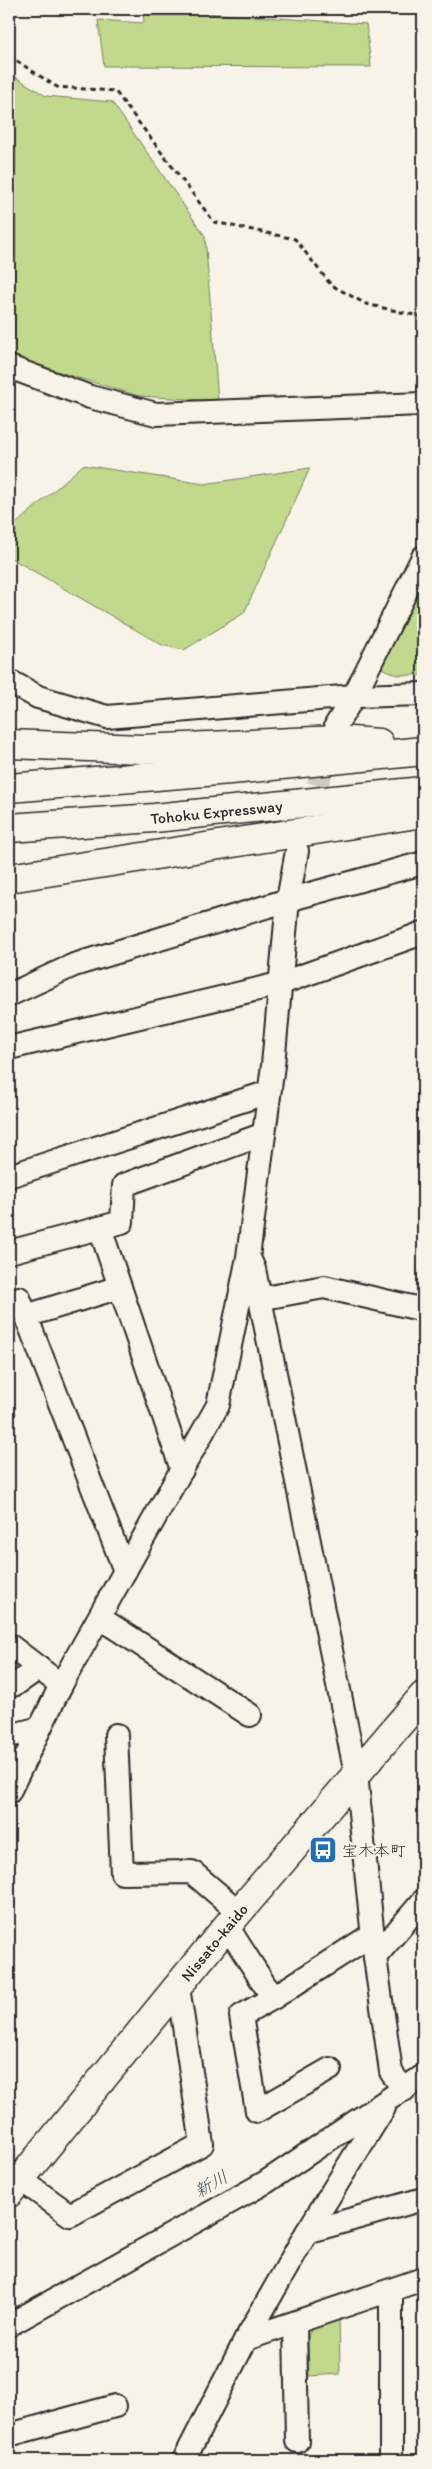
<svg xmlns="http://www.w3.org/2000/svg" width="432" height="2469" viewBox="0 0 432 2469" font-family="Itim,'Klee One',sans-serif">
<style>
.green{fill:#c2d88d;stroke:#76825c}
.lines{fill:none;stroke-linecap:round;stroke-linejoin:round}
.minor-tunnel{stroke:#cecbc2;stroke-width:22;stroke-dasharray:22 11;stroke-linecap:butt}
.minor-casing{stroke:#2b2b2b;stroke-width:26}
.major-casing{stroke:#2b2b2b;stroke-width:31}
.highway-casing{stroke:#2b2b2b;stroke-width:31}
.path{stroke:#2b2b2b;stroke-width:3;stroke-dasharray:5 4;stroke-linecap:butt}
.minor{stroke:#f7f3e8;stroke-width:22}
.major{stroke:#f7f3e8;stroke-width:28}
.highway{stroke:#f7f3e8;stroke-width:28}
.labels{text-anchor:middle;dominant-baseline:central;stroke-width:4.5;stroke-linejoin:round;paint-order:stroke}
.street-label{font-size:16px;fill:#2b2b2b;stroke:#f7f3e8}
.poi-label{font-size:16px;fill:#2b2b2b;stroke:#f7f3e8;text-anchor:start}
.water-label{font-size:18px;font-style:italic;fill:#415459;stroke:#f7f3e8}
</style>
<rect width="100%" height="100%" fill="#f7f3e8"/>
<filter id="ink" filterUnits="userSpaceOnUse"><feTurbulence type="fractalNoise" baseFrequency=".02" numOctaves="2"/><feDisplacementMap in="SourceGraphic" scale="10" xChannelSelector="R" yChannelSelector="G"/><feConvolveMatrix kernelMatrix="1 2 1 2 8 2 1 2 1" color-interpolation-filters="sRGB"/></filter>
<g filter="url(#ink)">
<g class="green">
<path d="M143 9H205V13L366 24 371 67 104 66 98 20 144 23Z"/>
<path d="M9 73 46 96 112 102 205 236 218 401 139 396 42 367 9 353Z"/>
<path d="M83 465 204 484 310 468 244 613 184 650 162 645 9 557V530Z"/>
<path d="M423 572V675H397L379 667Z"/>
<path d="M339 2317 340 2374 309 2376 308 2336 314 2324Z"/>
</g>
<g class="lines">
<path class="minor-tunnel" d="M308 817 329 747"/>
<g class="minor-casing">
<g id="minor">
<path d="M9 367 90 397 156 414 423 404"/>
<path d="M9 681 38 697 107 717 354 696 423 694"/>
<path d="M336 725 354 696 423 557"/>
<path d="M9 995 74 965 288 900 423 863"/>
<path d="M9 1048 279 984 423 933"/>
<path d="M9 1176 269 1092"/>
<path d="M100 1228 182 1470"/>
<path d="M9 1252 122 1222 124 1185 264 1134"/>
<path d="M250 1260 254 1269 356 1774 375 1957 391 2072 404 2090"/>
<path d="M120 1287 26 1316 125 1571"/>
<path d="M259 1299 324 1287 420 1309"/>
<path d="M9 1300 19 1298 26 1316"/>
<path d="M100 1618 250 1715"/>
<path d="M9 1645 61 1685"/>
<path d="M9 1686 16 1684 39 1668"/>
<path d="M116 1735 122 1873 192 1872 239 1912"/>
<path d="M9 1736 40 1728"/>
<path d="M9 1792 61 1685 218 1405 248 1257 273 1065 288 900 297 851"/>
<path d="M227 1926 273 1998 373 1934"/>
<path d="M375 1957 423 1901"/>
<path d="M273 1998 241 2016 257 2111 330 2069"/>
<path d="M20 2179 70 2215 202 2144 178 1987"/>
<path d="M307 2232 384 2108"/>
<path d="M295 2323 297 2441"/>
<path d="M9 2325 266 2182 423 2076"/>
<path d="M246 2339 307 2232 423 2199"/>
<path d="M9 2435 115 2406"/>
<path d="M184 2460 246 2339 423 2279"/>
<path d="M391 2460V2291"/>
</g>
</g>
<g class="major-casing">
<g id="major">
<path id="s1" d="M9 2193 227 1926 423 1696"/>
</g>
</g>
<g class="highway-casing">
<g id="highway">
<path d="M9 744 142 749 337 740 379 743"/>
<path d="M9 788 242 769 423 751"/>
<path id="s2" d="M9 828 154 818 423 791"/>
<path d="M9 878 423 813"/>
</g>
</g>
<path class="path" d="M9 56 57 87 115 91 214 222 295 239 331 285 366 304 423 317"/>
<use href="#minor" class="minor"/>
<use href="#major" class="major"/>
<use href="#highway" class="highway"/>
</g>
</g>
<defs>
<g id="bus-square" transform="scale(1.4375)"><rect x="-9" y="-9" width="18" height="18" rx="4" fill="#1f6fb2" stroke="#f7f3e8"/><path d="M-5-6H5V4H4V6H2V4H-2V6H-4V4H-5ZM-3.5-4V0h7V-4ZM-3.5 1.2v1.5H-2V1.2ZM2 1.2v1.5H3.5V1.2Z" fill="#fff"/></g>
</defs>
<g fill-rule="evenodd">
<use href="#bus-square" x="323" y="1850"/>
</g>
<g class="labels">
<g class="street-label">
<text stroke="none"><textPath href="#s2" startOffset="208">Tohoku Expressway</textPath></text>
<text stroke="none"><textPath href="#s1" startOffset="324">Nissato-kaido</textPath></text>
</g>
<g class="poi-label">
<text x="342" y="1850">宝木本町</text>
</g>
<g class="water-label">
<text transform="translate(211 2184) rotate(-30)">新川</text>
</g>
</g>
<rect width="432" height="2469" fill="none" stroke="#f7f3e8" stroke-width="30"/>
<rect x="15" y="15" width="402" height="2439" fill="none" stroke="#2b2b2b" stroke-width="2" filter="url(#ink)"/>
</svg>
